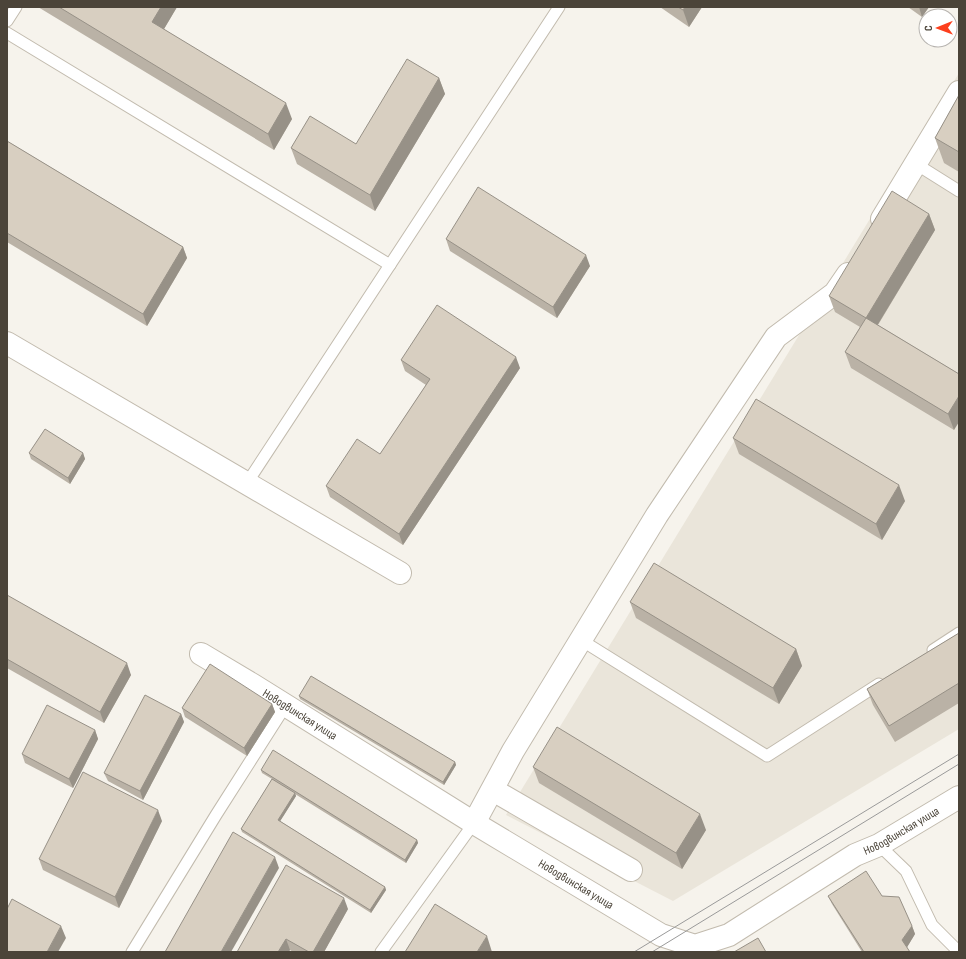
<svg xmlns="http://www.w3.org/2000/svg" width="966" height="959" viewBox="0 0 966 959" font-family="'Sofia Sans Condensed',sans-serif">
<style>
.residential{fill:#eae5da}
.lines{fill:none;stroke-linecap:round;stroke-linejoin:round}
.service-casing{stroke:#c2bbae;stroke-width:13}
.minor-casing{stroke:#c2bbae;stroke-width:24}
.service{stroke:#fff;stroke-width:11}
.minor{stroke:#fff;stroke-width:22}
.tram{stroke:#9a9a9a;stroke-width:1}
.wall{fill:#bab2a6}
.shaded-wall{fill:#979187}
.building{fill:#d8cfc1;stroke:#979187}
.labels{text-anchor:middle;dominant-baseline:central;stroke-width:3;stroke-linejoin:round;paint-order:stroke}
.street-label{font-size:12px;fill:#4b4439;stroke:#fff}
</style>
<rect width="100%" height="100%" fill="#f6f3ec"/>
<path class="residential" d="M959 73V729L673 901 506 815Z"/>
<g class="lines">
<g class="service-casing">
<g id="service">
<path d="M7 21 16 7"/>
<path d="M7 33 390 265"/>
<path d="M916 164 959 191"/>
<path d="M247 483 559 7"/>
<path d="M581 640 767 756 879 684"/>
<path d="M933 650 959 633"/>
<path d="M879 845 906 871 932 925 959 952"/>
<path d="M132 952 216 815 286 705"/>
<path d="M381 952 474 823"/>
</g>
</g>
<g class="minor-casing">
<g id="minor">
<path d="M882 219 959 92"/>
<path d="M7 343 400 573"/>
<path id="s1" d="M201 654 253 685 474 823 661 935 695 946 729 935 855 855 879 845 959 797"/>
<path d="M493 790 631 870"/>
<path d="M474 823 513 751 657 515 776 337 835 293 848 274"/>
</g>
</g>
<use href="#service" class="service"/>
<use href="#minor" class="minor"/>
<g class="tram">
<path d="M634 952 959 754"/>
<path d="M652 952 959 764"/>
</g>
</g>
<g class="wall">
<path d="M38 7H177L164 29 292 119 274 150Z"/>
<path d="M660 7H702L689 27Z"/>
<path d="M908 7H929L922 17Z"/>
<path d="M439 78 445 94 375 211 297 164 291 148 356 144Z"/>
<path d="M959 95V172L944 163 935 138Z"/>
<path d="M7 141 183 247 187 258 147 326 7 242Z"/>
<path d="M929 214 935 230 878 325 959 374 954 430 851 368 845 352 860 327 835 312 829 296Z"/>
<path d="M446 239 590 266 557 318 450 251Z"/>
<path d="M401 360 520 368 403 545 330 497 326 486 380 454 426 385 405 371Z"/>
<path d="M733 438 905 501 882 540 739 454Z"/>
<path d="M29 453H83L85 459 70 484 31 459Z"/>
<path d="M7 595 131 675 104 723 7 668Z"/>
<path d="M630 602 796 649 802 666 779 704 636 618Z"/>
<path d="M959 633V703L895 742 873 705 867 689Z"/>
<path d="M299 696 455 762 456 765 444 785 300 699Z"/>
<path d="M272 704 275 712 247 756 185 717 182 708Z"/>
<path d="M181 714 184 722 143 800 108 781 104 773Z"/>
<path d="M95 730 98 739 73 788 25 763 22 754Z"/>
<path d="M533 767 706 830 682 869 539 783Z"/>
<path d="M261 770 417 840 418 843 406 863 295 794 296 796 280 821 385 887 386 890 371 913 242 832 241 829 272 779 262 773Z"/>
<path d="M162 821 119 908 43 870 39 859Z"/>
<path d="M828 896H882L912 926 915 934 907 947 910 952H862L832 904Z"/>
<path d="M348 909 324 952H293L290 950 237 952Z"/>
</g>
<g class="shaded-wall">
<path d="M161 7H177L158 39 152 22Z"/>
<path d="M685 7H702L689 27 683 10Z"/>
<path d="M919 7H929L922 17Z"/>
<path d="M439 78 445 94 375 211 370 195Z"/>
<path d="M286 103 292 119 274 150 268 134Z"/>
<path d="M929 214 935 230 872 334 866 318Z"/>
<path d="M183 247 187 258 147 326 143 314Z"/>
<path d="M586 255 590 266 557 318 553 307Z"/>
<path d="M516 357 520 368 403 545 399 534Z"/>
<path d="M959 396V422L954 430 948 414Z"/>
<path d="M83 453 85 459 70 484 68 478Z"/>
<path d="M899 485 905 501 882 540 876 524Z"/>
<path d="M796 649 802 666 779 704 773 688Z"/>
<path d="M127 663 131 675 104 723 100 712Z"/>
<path d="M272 704 275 712 247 756 244 748Z"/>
<path d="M181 714 184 722 143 800 140 791Z"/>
<path d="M95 730 98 739 73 788 69 779Z"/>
<path d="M455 762 456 765 444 785 443 782Z"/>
<path d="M295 793 296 796 279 823 278 820Z"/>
<path d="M158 810 162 821 119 908 115 897Z"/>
<path d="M700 814 706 830 682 869 676 853Z"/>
<path d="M417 840 418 843 406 863 405 860Z"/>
<path d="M275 857 279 868 231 952H221Z"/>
<path d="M385 887 386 890 371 913 370 910Z"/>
<path d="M344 898 348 909 324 952H313Z"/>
<path d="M61 926 66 938 58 952H47Z"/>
<path d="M912 926 915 934 906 949 902 940Z"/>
<path d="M487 936 492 952H477Z"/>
<path d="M286 939 290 950 289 952H278Z"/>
</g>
<g class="building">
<path d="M59 7H161L152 22 286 103 268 134Z"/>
<path d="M678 7H685L683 10Z"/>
<path d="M407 59 439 78 370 195 291 148 310 116 356 144Z"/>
<path d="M959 95V152L935 138Z"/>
<path d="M7 141 183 247 143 314 7 233Z"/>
<path d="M478 187 586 255 553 307 446 239Z"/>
<path d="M892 191 929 214 866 318 959 374V396L948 414 845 352 866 318 829 296Z"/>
<path d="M437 305 516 357 399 534 326 486 357 439 380 454 430 379 401 360Z"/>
<path d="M756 399 899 485 876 524 733 438Z"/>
<path d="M45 429 83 453 68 478 29 453Z"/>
<path d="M654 563 796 649 773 688 630 602Z"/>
<path d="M7 595 127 663 100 712 7 659Z"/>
<path d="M959 633V683L889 726 867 689Z"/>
<path d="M210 664 272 704 244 748 182 708Z"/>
<path d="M311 676 455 762 443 782 299 696Z"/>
<path d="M145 695 181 714 140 791 104 773Z"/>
<path d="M47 705 95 730 69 779 22 754Z"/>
<path d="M557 727 700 814 676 853 533 767Z"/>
<path d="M273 750 417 840 405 860 261 770Z"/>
<path d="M83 772 158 810 115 897 39 859Z"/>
<path d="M272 779 295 793 278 820 385 887 370 910 241 829Z"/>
<path d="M233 832 275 857 221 952H165Z"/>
<path d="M286 865 344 898 313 952H309L286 939 278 952H237Z"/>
<path d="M866 871 882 896 899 897 912 926 902 940 910 952H864L828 896Z"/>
<path d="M12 899 61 926 47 952H7V909Z"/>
<path d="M435 904 487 936 477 952H405Z"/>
<path d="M758 938 766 952H734Z"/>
</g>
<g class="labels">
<g class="street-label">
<text stroke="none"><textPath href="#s1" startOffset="116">Новодвинская улица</textPath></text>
<text stroke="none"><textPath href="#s1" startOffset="812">Новодвинская улица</textPath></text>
<text stroke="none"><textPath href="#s1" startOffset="440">Новодвинская улица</textPath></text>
</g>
</g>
<rect width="966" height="959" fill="none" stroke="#4b4439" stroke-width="16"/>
<g transform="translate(938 28) rotate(269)"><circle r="19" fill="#ffffff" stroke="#b7b4b0"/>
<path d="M0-3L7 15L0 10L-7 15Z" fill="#fc3f1d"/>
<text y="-6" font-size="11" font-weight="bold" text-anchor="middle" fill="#4b4439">С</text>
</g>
</svg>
